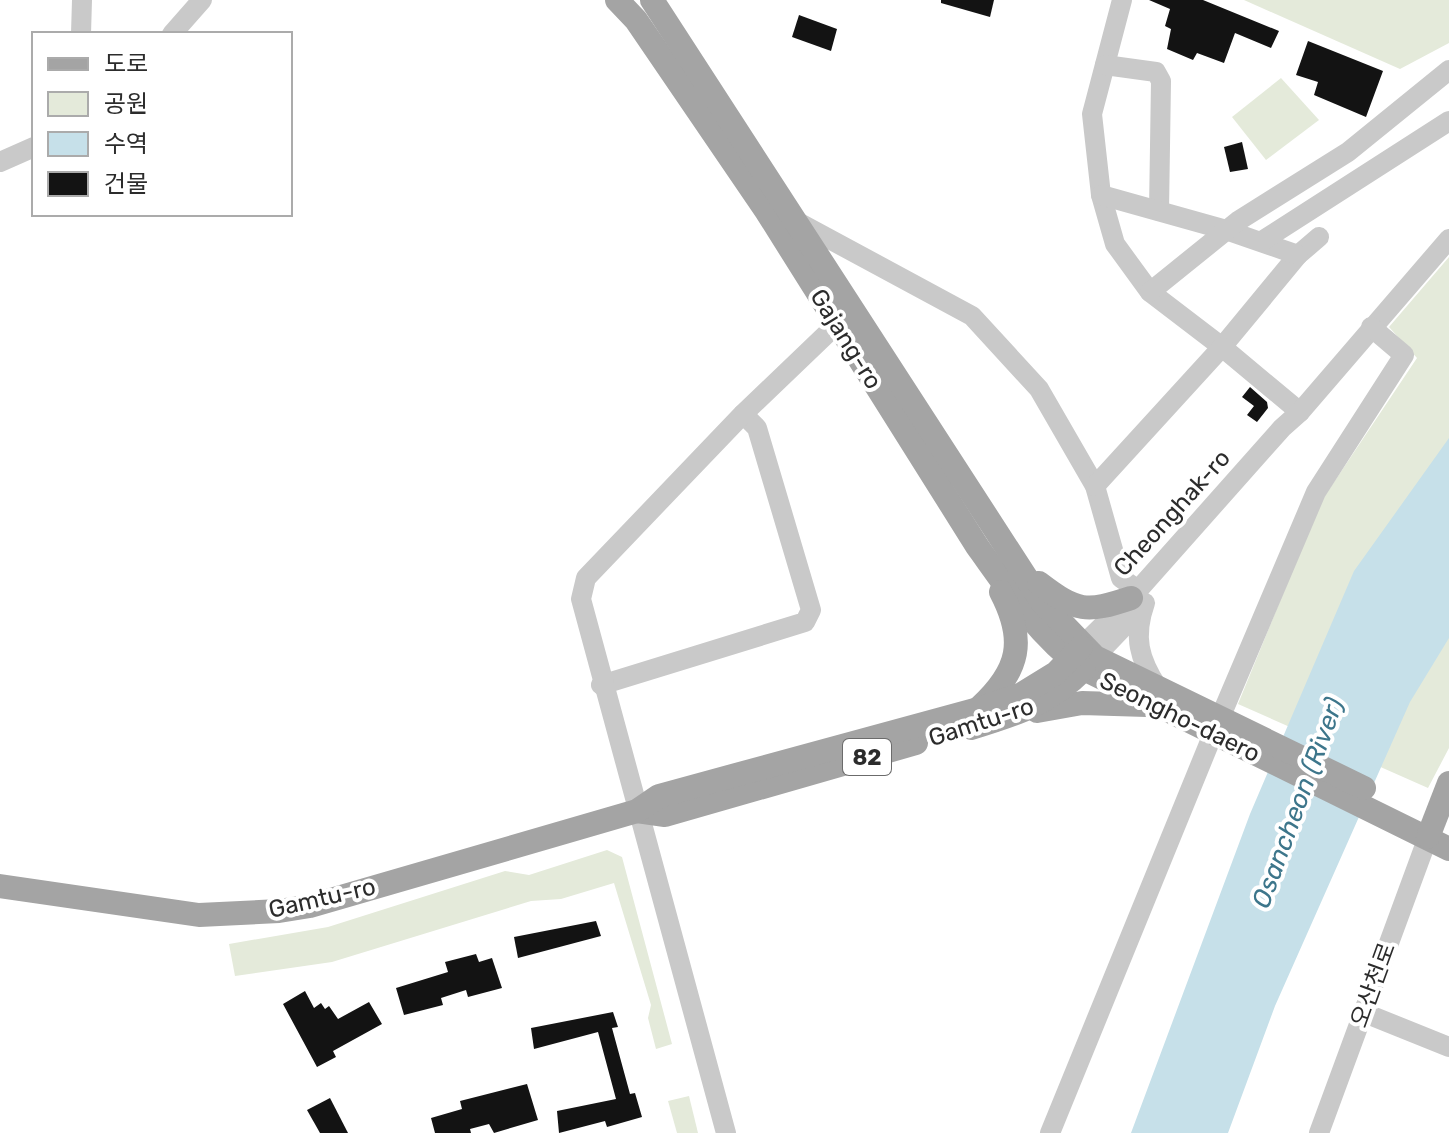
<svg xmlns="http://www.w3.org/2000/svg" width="1449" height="1133" viewBox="0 0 1449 1133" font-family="Rubik,'Noto Sans KR',sans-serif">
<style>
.green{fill:#e4eada}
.water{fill:#c6e0e9}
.building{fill:#131313}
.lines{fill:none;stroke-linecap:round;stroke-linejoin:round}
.minor{stroke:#c9c9c9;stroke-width:20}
.major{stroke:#a4a4a4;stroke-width:24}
.labels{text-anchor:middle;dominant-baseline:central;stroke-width:8;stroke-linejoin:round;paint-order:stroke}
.shield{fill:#fff;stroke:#6b6b6b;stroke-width:2}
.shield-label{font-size:22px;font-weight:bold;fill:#2c2c2c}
.street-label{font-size:24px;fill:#2c2c2c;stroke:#fff}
.water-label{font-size:26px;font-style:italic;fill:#3d768b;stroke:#fff}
</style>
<rect width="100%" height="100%" fill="#fff"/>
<g class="green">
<path d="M1244 0H1449V43L1400 69Z"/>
<path d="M1281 78 1319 120 1266 160 1232 117Z"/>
<path d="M1449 257V748L1428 788 1238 704 1320 503 1417 358 1389 327Z"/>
<path d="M607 850 622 857 672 1044 656 1049 648 1018 651 1005 614 883 561 899 531 901 332 962 235 976 229 944 328 927 505 871 529 875Z"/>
<path d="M689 1096 698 1133H677L668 1101Z"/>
</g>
<path class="water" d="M1449 438V638L1410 702 1275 1006 1228 1133H1131L1250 814 1354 571Z"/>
<g class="building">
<path d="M941 0H994L990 17 941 3Z"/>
<path d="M1149 0H1203L1279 31 1271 48 1235 33 1224 63 1197 53 1193 60 1167 49 1171 29 1165 26 1170 9Z"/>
<path d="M799 15 837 29 831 51 792 37Z"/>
<path d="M1308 41 1383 71 1366 117 1314 95 1318 82 1296 75Z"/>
<path d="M1242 142 1248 169 1230 172 1224 147Z"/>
<path d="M1250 387 1267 402 1268 408 1257 422 1247 415 1254 406 1242 397Z"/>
<path d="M596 921 601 936 518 958 514 937Z"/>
<path d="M476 954 479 962 492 958 502 988 468 997 466 990 441 998 443 1005 404 1015 396 988 448 972 445 962Z"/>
<path d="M305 991 314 1008 321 1003 325 1009 329 1006 338 1019 369 1002 382 1024 333 1051 336 1057 317 1067 283 1004Z"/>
<path d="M613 1012 618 1027 612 1028 630 1094 635 1093 642 1117 607 1127 605 1121 559 1133 557 1111 616 1099 598 1032 534 1049 531 1028Z"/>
<path d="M527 1084 538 1120 494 1133 489 1124 470 1129 471 1133H435L431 1118 462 1109 460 1101Z"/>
<path d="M330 1098 348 1133H320L307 1110Z"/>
</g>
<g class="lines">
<g class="minor">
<path d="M1122 0 1092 114 1101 195 1115 244 1150 292 1222 347 1298 255 1319 237"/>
<path d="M81 34 82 0"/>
<path d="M172 34 202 0"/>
<path d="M1105 65 1156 72 1161 81 1159 211"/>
<path d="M0 162 34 147"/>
<path d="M1101 195 1226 230 1298 255"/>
<path d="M796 221 972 316 1039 389 1095 486 1121 578 1138 590"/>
<path d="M1262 241 1449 121"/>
<path d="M1150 292 1238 221 1348 152 1449 70"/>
<path d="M1095 486 1222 347 1300 412"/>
<path d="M1145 603C1133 637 1139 659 1158 688"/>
<path d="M1081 647 1131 598 1282 428 1300 412 1449 239"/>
<path d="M1087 665 1131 619"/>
<path d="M601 685 805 622 811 610 757 428 743 414"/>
<path d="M1220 718 1316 492 1404 355 1371 327"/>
<path d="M1362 1012 1449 1047"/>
<path d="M726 1133 581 599 586 578 743 414 837 324"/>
<path d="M1050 1133 1213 734"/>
<path d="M1319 1133 1428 837"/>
</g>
<g class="major">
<path d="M617 0 636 20 767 212 977 546C1008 590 1040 637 1084 669L1449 849"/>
<path d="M652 0 1042 602 1095 657 1364 788"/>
<path d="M1039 583C1077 612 1086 613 1131 598"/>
<path d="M980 707C1020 670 1026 640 1001 592"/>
<path d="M1037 711 1082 703 1147 705"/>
<path d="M971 728C1017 714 1049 704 1084 669"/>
<path d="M637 811 665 815 916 743"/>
<path d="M1428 837 1449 783"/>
<path d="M0 886 199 915 279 911 310 906 637 811 659 796 978 709 1022 694 1056 673 1081 647"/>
</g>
</g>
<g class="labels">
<rect class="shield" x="843" y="739" width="48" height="36" rx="6"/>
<g class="shield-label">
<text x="867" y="757">82</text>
</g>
<g class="street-label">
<text transform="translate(846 339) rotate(58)">Gajang-ro</text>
<text transform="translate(1172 513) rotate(-48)">Cheonghak-ro</text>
<text transform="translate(1180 717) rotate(26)">Seongho-daero</text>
<text transform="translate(981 722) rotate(-18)">Gamtu-ro</text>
<text transform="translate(322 898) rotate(-13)">Gamtu-ro</text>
<text transform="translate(1373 985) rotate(-70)">오산천로</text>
</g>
<g class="water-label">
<text transform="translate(1298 803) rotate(-70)">Osancheon (River)</text>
</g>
</g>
<rect x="32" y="32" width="260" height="184" fill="#ffffff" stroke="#ababab" stroke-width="2"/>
<rect x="48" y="58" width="40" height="12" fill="#a4a4a4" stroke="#ababab" stroke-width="2"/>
<text x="104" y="72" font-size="24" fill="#2c2c2c">도로</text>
<rect x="48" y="92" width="40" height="24" fill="#e4eada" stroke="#ababab" stroke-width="2"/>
<text x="104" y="112" font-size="24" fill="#2c2c2c">공원</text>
<rect x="48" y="132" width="40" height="24" fill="#c6e0e9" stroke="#ababab" stroke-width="2"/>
<text x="104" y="152" font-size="24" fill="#2c2c2c">수역</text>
<rect x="48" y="172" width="40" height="24" fill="#131313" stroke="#ababab" stroke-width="2"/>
<text x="104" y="192" font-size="24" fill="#2c2c2c">건물</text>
</svg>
